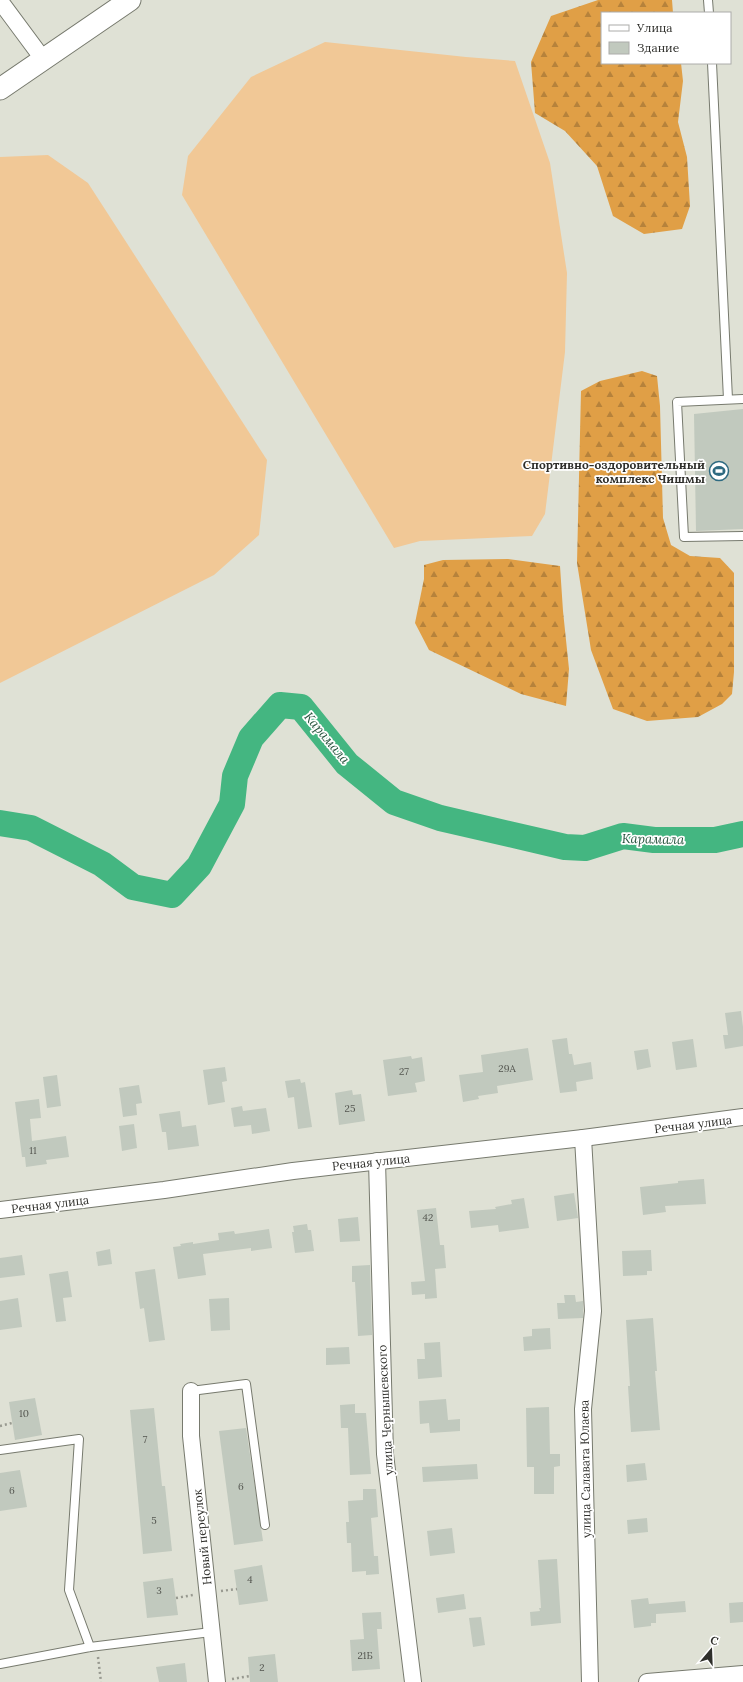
<svg xmlns="http://www.w3.org/2000/svg" width="743" height="1682" viewBox="0 0 743 1682" font-family="Lora,serif">
<style>
.forest{fill:url(#forest-firs)}
.pitch{fill:#f1c896}
.lines{fill:none;stroke-linecap:round;stroke-linejoin:round}
.river{stroke:#44b681;stroke-width:26}
.building{fill:#c1c9be}
.service-casing{stroke:#777a6e;stroke-width:10}
.minor-casing{stroke:#777a6e;stroke-width:18}
.tertiary-casing{stroke:#777a6e;stroke-width:23}
.path{stroke:#989990;stroke-width:2.5;stroke-dasharray:2 3;stroke-linecap:butt}
.service{stroke:#fff;stroke-width:8}
.minor{stroke:#fff;stroke-width:16}
.tertiary{stroke:#fff;stroke-width:21}
.labels{text-anchor:middle;dominant-baseline:central;stroke-width:3.5;stroke-linejoin:round;paint-order:stroke}
.number-label{font-size:10px;fill:#545650}
.poi-label{font-size:12px;font-weight:bold;fill:#2f2f2b;stroke:#fff;text-anchor:end}
.street-label{font-size:12px;fill:#2f2f2b;stroke:#fff}
.water-label{font-size:13px;font-style:italic;fill:#27543e;stroke:#fff}
</style>
<defs>
<pattern id="forest-firs" width="22" height="20" patternUnits="userSpaceOnUse"><rect width="22" height="20" fill="#e09f46"/><path d="M5 1l3.5 6h-7zM16 11l3.5 6h-7z" fill="#b6823b"/></pattern>
</defs>
<rect width="100%" height="100%" fill="#dfe1d5"/>
<g class="forest">
<path d="M598 0H672L673 13H602V63H681L683 81 678 122 687 157 690 206 682 229 644 234 613 216 597 166 565 131 535 113 531 62 551 16Z"/>
<path d="M642 371 657 376 660 406 663 518 671 545 690 556 720 558 734 573V672L732 694 722 704 698 717 647 721 613 709 591 650 577 563 581 391 600 381Z"/>
<path d="M508 559 560 566 563 611 569 669 566 706 521 694 429 650 415 623 424 579V565L443 560Z"/>
</g>
<g class="pitch">
<path d="M325 42 466 57 515 61 550 163 567 273 565 352 545 514 532 536 420 541 394 548 182 195 188 156 251 77Z"/>
<path d="M48 155 88 183 267 460 259 535 214 575 0 683V157Z"/>
</g>
<g class="lines">
<path class="river" d="M0 823 31 828 102 864 133 887 172 895 199 866 232 804 235 776 251 738 280 705 301 707 347 764 394 802 440 818 565 847 585 848 623 836 654 840H715L743 834"/>
</g>
<g class="building">
<path d="M743 409V529L696 531 694 414Z"/>
<path d="M741 1011 743 1027V1046L725 1049 723 1035H728L725 1013Z"/>
<path d="M567 1038 569 1054H572L574 1065 591 1062 593 1079 576 1082 577 1091 560 1093 552 1040Z"/>
<path d="M693 1039 697 1067 676 1070 672 1042Z"/>
<path d="M528 1048 533 1080 497 1086 498 1093 478 1096 479 1099 463 1102 459 1075 483 1072 481 1055Z"/>
<path d="M648 1049 651 1067 637 1070 634 1051Z"/>
<path d="M411 1056 412 1059 422 1057 425 1081 415 1083 417 1092 388 1096 383 1060Z"/>
<path d="M225 1067 227 1081 222 1082 225 1102 208 1105 203 1070Z"/>
<path d="M57 1075 61 1106 47 1108 43 1077Z"/>
<path d="M300 1079 301 1083 305 1082 312 1127 298 1129 294 1097 288 1098 285 1081Z"/>
<path d="M139 1085 142 1103 136 1104 137 1115 123 1117 119 1088Z"/>
<path d="M352 1090 353 1095 361 1094 365 1121 339 1125 335 1093Z"/>
<path d="M39 1099 41 1118 30 1119 32 1141 66 1136 69 1157 46 1160 47 1164 26 1167 25 1157H22L15 1102Z"/>
<path d="M242 1106 243 1111 266 1108 270 1131 252 1134 251 1125 234 1127 231 1108Z"/>
<path d="M180 1111 182 1127 196 1125 199 1146 168 1150 166 1132H162L159 1114Z"/>
<path d="M134 1124 137 1148 122 1151 119 1126Z"/>
<path d="M704 1179 706 1204 665 1206 666 1212 643 1215 640 1187 678 1183V1181Z"/>
<path d="M574 1193 578 1218 557 1221 554 1196Z"/>
<path d="M524 1198 529 1228 499 1232 498 1225 471 1228 469 1211 496 1209 495 1207 512 1204 511 1200Z"/>
<path d="M436 1208 440 1245H444L446 1268 435 1269 437 1298 425 1299V1294L412 1295 411 1282 425 1281 417 1210Z"/>
<path d="M358 1217 360 1241 340 1242 338 1219Z"/>
<path d="M307 1224 308 1230H311L314 1251 295 1253 292 1232H294L293 1226Z"/>
<path d="M269 1229 272 1248 251 1251V1248L203 1254 206 1275 178 1279 173 1247 181 1246 180 1244 193 1242V1244L219 1240 218 1233 234 1231 235 1234Z"/>
<path d="M110 1249 112 1264 98 1266 96 1252Z"/>
<path d="M651 1250 652 1271H647V1275L623 1276 622 1251Z"/>
<path d="M22 1255 25 1275 0 1278V1258Z"/>
<path d="M370 1265 372 1335 358 1336 355 1282H352V1266Z"/>
<path d="M155 1269 165 1340 149 1342 144 1308 140 1309 135 1272Z"/>
<path d="M68 1271 72 1297 63 1298 66 1321 56 1322 49 1274Z"/>
<path d="M564 1295H575L576 1302 583 1301V1318L558 1319 557 1303H565Z"/>
<path d="M18 1298 22 1327 0 1330V1301Z"/>
<path d="M229 1298 230 1330 211 1331 209 1299Z"/>
<path d="M653 1318 657 1371H655L660 1430 631 1432 628 1386H630L626 1320Z"/>
<path d="M550 1328 551 1349 524 1351 523 1337 532 1336V1329Z"/>
<path d="M440 1342 442 1377 418 1379 417 1359H425L424 1343Z"/>
<path d="M349 1347 350 1364 326 1365V1348Z"/>
<path d="M35 1398 42 1435 15 1440 9 1402Z"/>
<path d="M446 1399 448 1420 460 1419V1431L430 1433 429 1423 420 1424 419 1401Z"/>
<path d="M355 1404V1413H366L371 1474 350 1475 348 1428H341L340 1405Z"/>
<path d="M549 1407 550 1454H560V1466L554 1467V1494H534V1467H527L526 1408Z"/>
<path d="M154 1408 162 1486H165L172 1551 143 1554 130 1410Z"/>
<path d="M246 1428 263 1541 234 1545 219 1431Z"/>
<path d="M645 1463 647 1480 627 1482 626 1465Z"/>
<path d="M477 1464 478 1479 423 1482 422 1467Z"/>
<path d="M20 1470 27 1507 0 1511V1473Z"/>
<path d="M363 1489H376L378 1517 371 1518 374 1556H378L379 1574 366 1575V1571L352 1572 351 1543H347L346 1522H349L348 1501 363 1500Z"/>
<path d="M647 1518 648 1532 628 1534 627 1520Z"/>
<path d="M452 1528 455 1553 430 1556 427 1531Z"/>
<path d="M557 1559 561 1623 531 1626 530 1612 540 1611 539 1608H541L538 1560Z"/>
<path d="M262 1565 268 1601 239 1605 234 1570Z"/>
<path d="M173 1578 178 1615 147 1618 143 1582Z"/>
<path d="M464 1594 466 1609 438 1613 436 1598Z"/>
<path d="M648 1598 649 1604 685 1601 686 1612 656 1614V1623H651V1626L634 1628 631 1600Z"/>
<path d="M743 1602V1622L730 1623 729 1603Z"/>
<path d="M381 1612 382 1629H377L380 1669 352 1671 350 1640 364 1639 362 1613Z"/>
<path d="M481 1617 485 1645 473 1647 469 1618Z"/>
<path d="M275 1654 278 1682H250L248 1657Z"/>
<path d="M185 1663 187 1682H159L156 1667Z"/>
</g>
<g class="lines">
<g class="service-casing">
<g id="service">
<path d="M708 0 709 13"/>
<path d="M712 63 728 399"/>
<path d="M743 399 677 402 684 537 743 536"/>
<path d="M191 1391 246 1384 265 1525"/>
<path d="M0 1450 79 1439 69 1590 90 1647"/>
<path d="M0 1664 90 1647 211 1632"/>
</g>
</g>
<g class="minor-casing">
<g id="minor">
<path d="M0 1 43 59"/>
<path d="M583 1138 593 1311 583 1409 590 1682"/>
<path d="M377 1161 385 1454 413 1682"/>
<path d="M0 1210 164 1190 293 1171 583 1138 743 1117"/>
<path d="M191 1391V1436L217 1682"/>
<path d="M647 1682 743 1674"/>
</g>
</g>
<g class="tertiary-casing">
<path id="tertiary" d="M0 89 130 0"/>
</g>
<g class="path">
<path d="M0 1426 12 1423"/>
<path d="M221 1591 237 1589"/>
<path d="M176 1598 193 1595"/>
<path d="M98 1657 101 1682"/>
<path d="M232 1679 250 1676"/>
</g>
<use href="#service" class="service"/>
<use href="#minor" class="minor"/>
<use href="#tertiary" class="tertiary"/>
</g>
<defs>
<g id="stadium-ring" transform="scale(1)"><circle r="9.5" fill="#fff" stroke="#2e6a81" stroke-width="1.5"/><path d="M0-5a6.5 5 0 1 0 0 10a6.5 5 0 1 0 0-10ZM-3.5-1.8h7v3.6h-7Z" fill="#2e6a81"/></g>
</defs>
<g fill-rule="evenodd">
<use href="#stadium-ring" x="719" y="471"/>
</g>
<g class="labels">
<g class="number-label">
<text x="507" y="1068">29А</text>
<text x="404" y="1071">27</text>
<text x="350" y="1108">25</text>
<text x="33" y="1150">11</text>
<text x="428" y="1217">42</text>
<text x="24" y="1413">10</text>
<text x="145" y="1439">7</text>
<text x="241" y="1486">6</text>
<text x="12" y="1490">6</text>
<text x="154" y="1520">5</text>
<text x="250" y="1579">4</text>
<text x="159" y="1590">3</text>
<text x="365" y="1655">21Б</text>
<text x="262" y="1667">2</text>
</g>
<g class="poi-label">
<text x="705" y="464">Спортивно-оздоровительный<tspan x="705" dy="14">комплекс Чишмы</tspan></text>
</g>
<g class="street-label">
<text transform="translate(693 1124) rotate(-7)">Речная улица</text>
<text transform="translate(371 1162) rotate(-6)">Речная улица</text>
<text transform="translate(50 1204) rotate(-7)">Речная улица</text>
<text transform="translate(385 1410) rotate(-93)">улица Чернышевского</text>
<text transform="translate(585 1469) rotate(-91)">улица Салавата Юлаева</text>
<text transform="translate(202 1537) rotate(-96)">Новый переулок</text>
</g>
<g class="water-label">
<text transform="translate(327 738) rotate(50)">Карамала</text>
<text transform="translate(653 839) rotate(1)">Карамала</text>
</g>
</g>
<rect x="601" y="12" width="130" height="52" fill="#ffffff" stroke="#acacaa"/>
<rect x="609" y="25" width="20" height="6" fill="#ffffff" stroke="#acacaa"/>
<text x="637" y="32" font-size="12" fill="#2f2f2b">Улица</text>
<rect x="609" y="42" width="20" height="12" fill="#c1c9be" stroke="#acacaa"/>
<text x="637" y="52" font-size="12" fill="#2f2f2b">Здание</text>
<g transform="translate(711 1650) rotate(19)" stroke="#ffffff" stroke-width="3" paint-order="stroke">
<path d="M0-3L7 15L0 10L-7 15Z" fill="#2f2f2b"/>
<text y="-6" font-size="11" font-weight="bold" text-anchor="middle" fill="#2f2f2b">С</text>
</g>
</svg>
